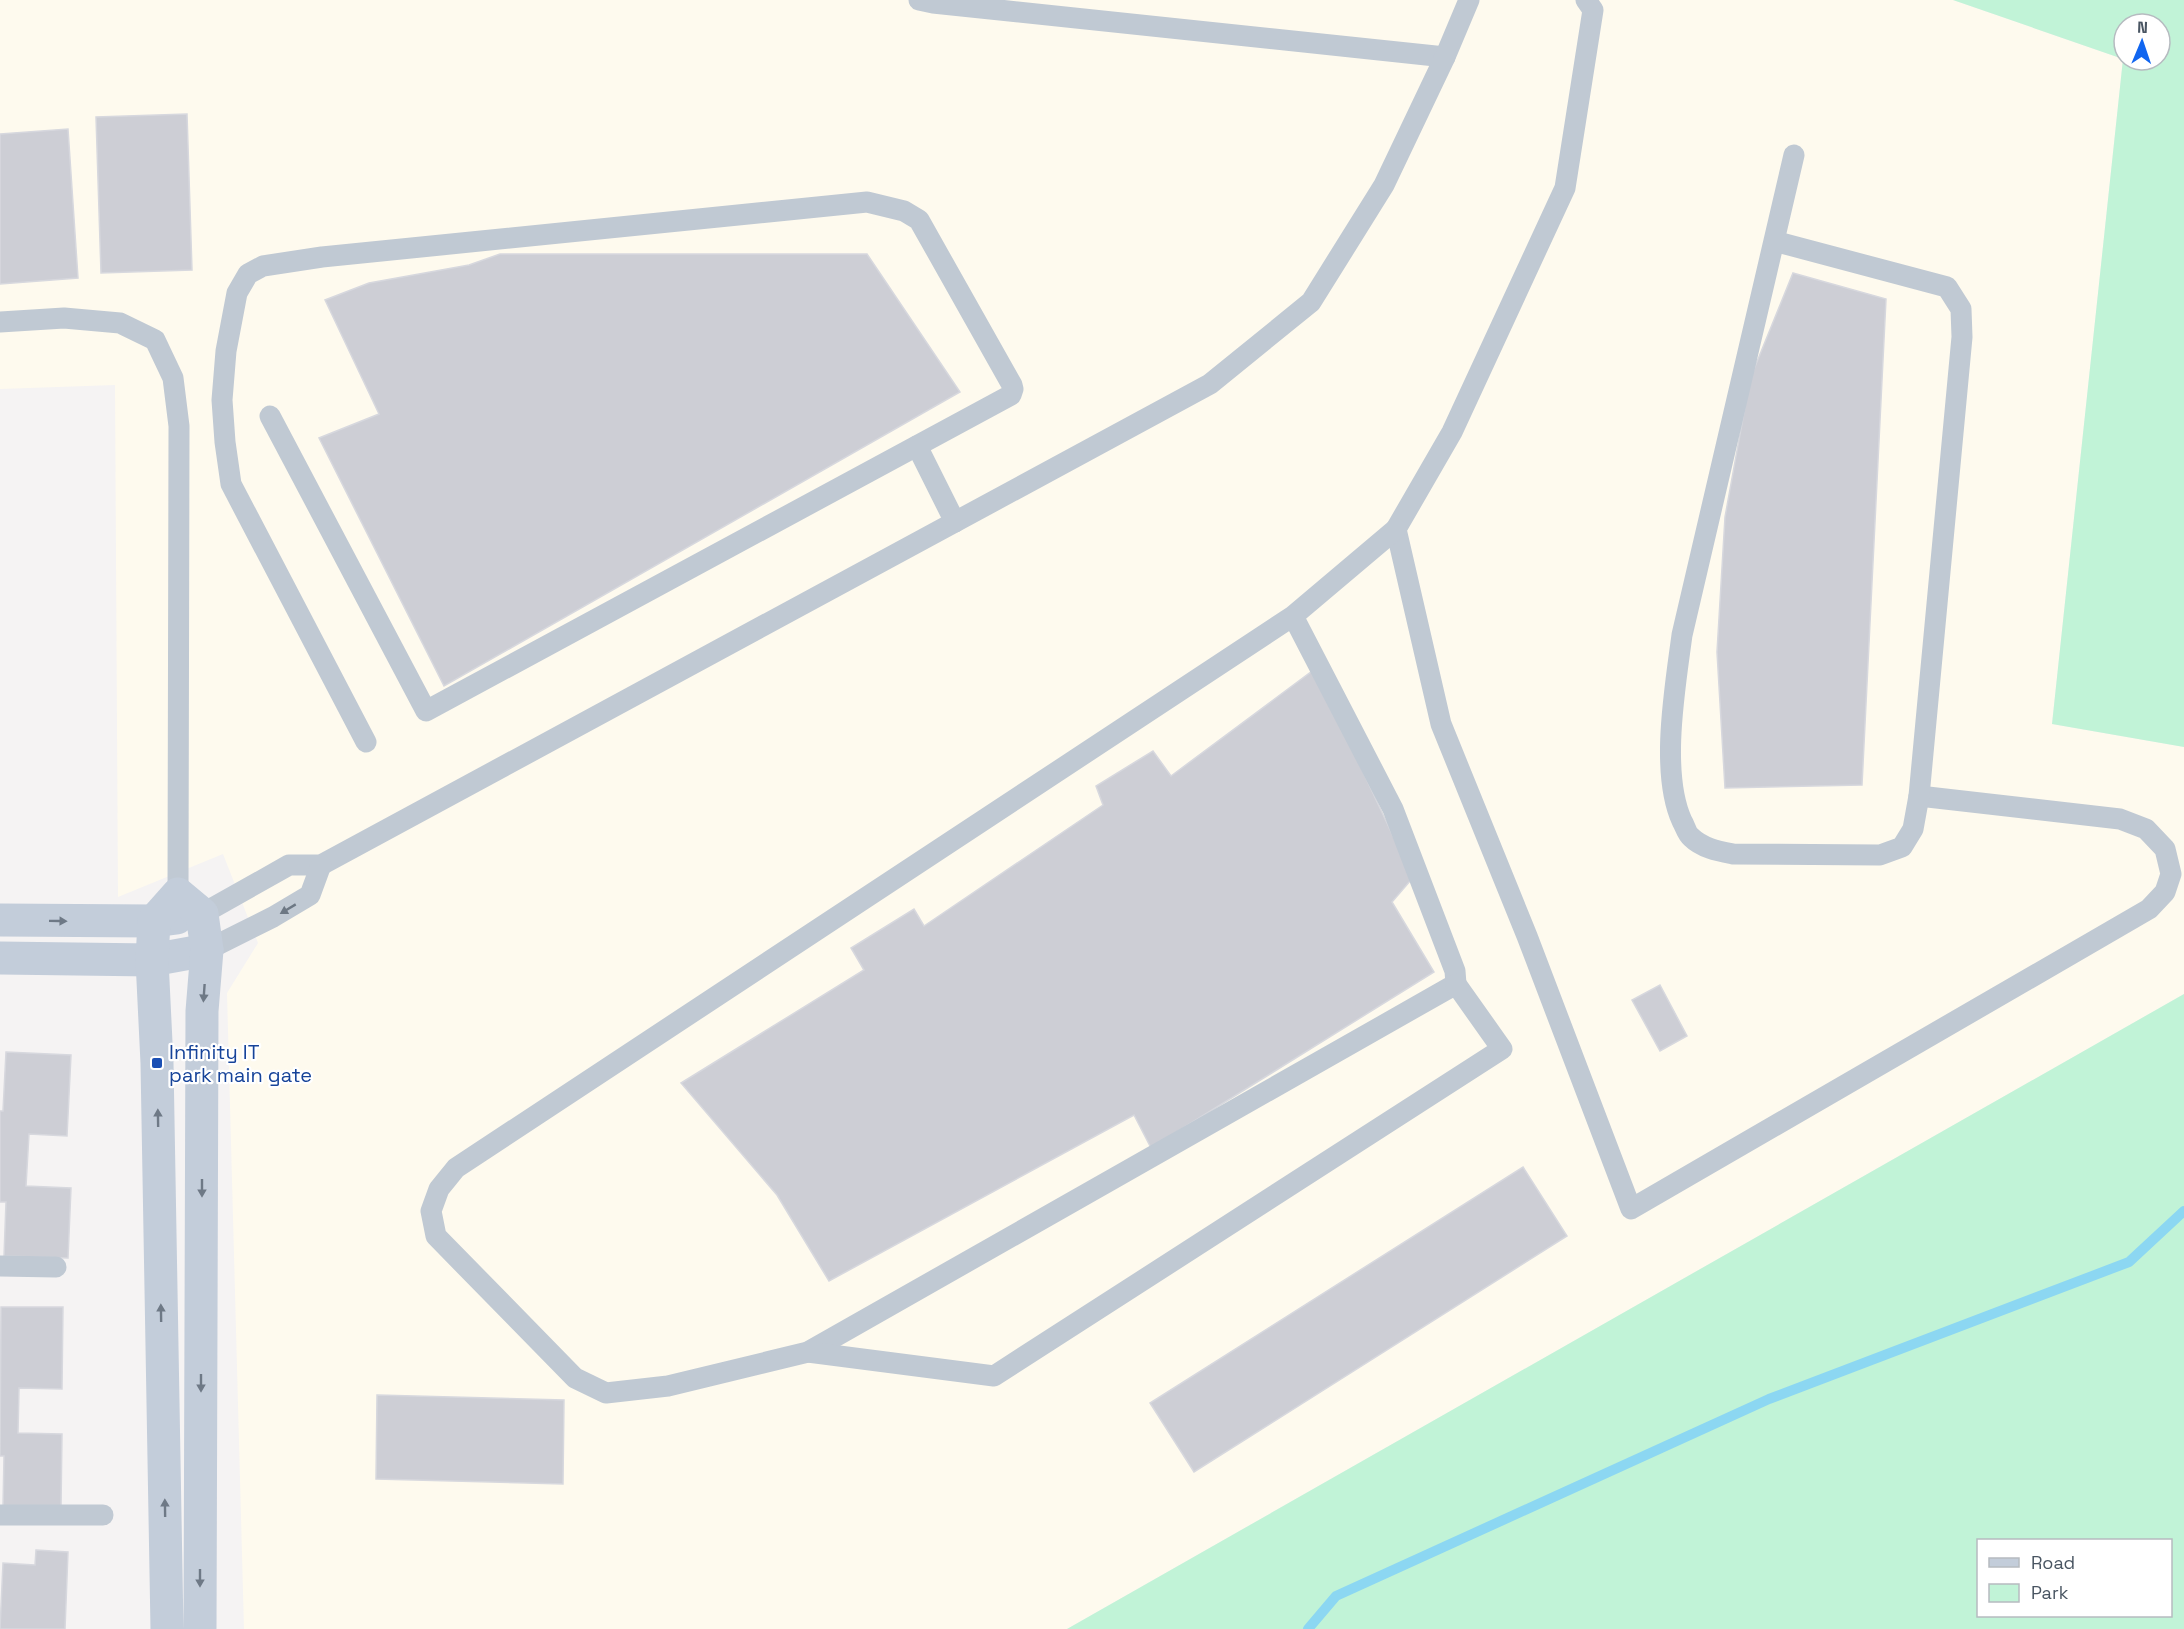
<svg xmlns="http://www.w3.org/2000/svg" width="2184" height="1629" viewBox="0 0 2184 1629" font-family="'Space Grotesk',sans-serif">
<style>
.commercial{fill:#fefaee}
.green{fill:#c1f3d7;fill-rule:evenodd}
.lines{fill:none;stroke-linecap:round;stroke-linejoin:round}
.stream{stroke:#8cd7f2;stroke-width:10}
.building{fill:#cdced5;stroke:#d7d8de;stroke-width:1.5}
.lane{stroke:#c0c9d3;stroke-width:21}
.secondary{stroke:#c3cdda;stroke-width:33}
.oneway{fill:#6d7884}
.oneway2{fill:#6e7986}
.transit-dot{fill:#1a4fb4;stroke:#fff;stroke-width:2}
.labels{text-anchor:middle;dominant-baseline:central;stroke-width:4.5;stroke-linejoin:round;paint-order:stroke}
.transit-label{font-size:20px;fill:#164399;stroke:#fff;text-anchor:start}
</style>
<rect width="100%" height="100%" fill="#f5f3f3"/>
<path class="commercial" d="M0 0H1953L2123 59 2052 724 2184 747V994L1067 1629H244L227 993 258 943 223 854 118 897 115 385 0 389Z"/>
<g class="green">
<path d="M1953 0H2184V747L2052 724 2123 59ZM2124 24H2160V60H2124Z"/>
<path d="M2184 994V1629H1067ZM1978 1540H2170V1616H1978Z"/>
</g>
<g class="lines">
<path class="stream" d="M1308 1629 1336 1596 1769 1399 2129 1262 2184 1211"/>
</g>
<g class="building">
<path d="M187 114 192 270 101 273 96 117Z"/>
<path d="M68 129 78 278 0 284V134Z"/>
<path d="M500 254H867L960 392 444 686 319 438 379 414 325 300 369 283 469 265Z"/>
<path d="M1793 273 1886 299 1862 785 1725 788 1717 652 1725 517 1750 379Z"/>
<path d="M1315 669 1393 836 1417 873 1392 902 1434 972 1151 1148 1134 1115 829 1281 777 1195 681 1083 864 970 851 948 914 909 924 926 1103 805 1096 786 1153 751 1171 776Z"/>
<path d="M1660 985 1687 1036 1660 1051 1632 1000Z"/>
<path d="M6 1052 71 1055 67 1136 29 1134 26 1186 71 1188 68 1258 4 1256 6 1202H0V1111H3Z"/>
<path d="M1523 1167 1567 1236 1194 1472 1150 1403Z"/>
<path d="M1 1307H63L62 1389 19 1388 18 1433 62 1434 61 1508 3 1507 4 1456H0Z"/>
<path d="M377 1395 564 1400 563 1484 376 1479Z"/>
<path d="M36 1550 68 1552 65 1629H0L3 1563 35 1565Z"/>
</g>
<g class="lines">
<g class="lane">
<path d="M919 0 933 3 1445 57"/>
<path d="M1586 0 1593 10 1565 188 1452 432 1396 529 1441 724 1527 936 1631 1209 2149 909 2165 892 2171 874 2165 849 2146 829 2120 819 1919 796"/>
<path d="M1774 241 1947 287 1961 309 1962 337 1919 796 1913 829 1902 847 1880 855 1733 854C1718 851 1702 848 1691 837 1687 834 1685 826 1682 821 1660 773 1675 688 1682 635L1794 155"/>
<path d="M0 322 64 318 120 323 155 340 173 378 179 426 178 894"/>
<path d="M270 416 426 711 1011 395 1013 389 1012 385 919 220 904 211 867 202 322 257 263 266 248 274 237 293 226 351 222 400 225 442 231 484 366 742"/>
<path d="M917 446 955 522"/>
<path d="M1293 616 1393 809 1455 971 1456 984 808 1352 668 1386 606 1393 575 1378 436 1236 431 1211 439 1189 456 1168 1293 616 1396 529"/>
<path d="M202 914 289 865H321L1210 384 1311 302 1384 185 1445 57 1469 0"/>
<path d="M207 950 273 917 310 895 321 865"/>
<path d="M0 1266 56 1267"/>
<path d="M808 1352 994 1376 1502 1049 1456 984"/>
<path d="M0 1515H103"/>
</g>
<g class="secondary">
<path d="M0 920 154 921 177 918"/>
<path d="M0 958 152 960 207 950"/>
<path d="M167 1629 157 1063 152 960 154 921 178 894 202 914 207 950 202 1011 200 1629"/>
</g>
</g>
<defs><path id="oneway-solid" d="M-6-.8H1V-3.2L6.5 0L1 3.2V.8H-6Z" transform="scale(1.5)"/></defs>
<use class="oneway" href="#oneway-solid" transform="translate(288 909) rotate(149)"/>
<g class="oneway2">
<use href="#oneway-solid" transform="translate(58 921) rotate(1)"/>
<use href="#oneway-solid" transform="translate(204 993) rotate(94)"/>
<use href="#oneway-solid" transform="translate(158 1118) rotate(-91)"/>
<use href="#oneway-solid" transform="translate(202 1188) rotate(90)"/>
<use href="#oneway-solid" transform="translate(161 1313) rotate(-91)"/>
<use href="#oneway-solid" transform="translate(201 1383) rotate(90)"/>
<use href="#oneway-solid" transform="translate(165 1508) rotate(-91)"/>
<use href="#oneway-solid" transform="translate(200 1578) rotate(90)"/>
</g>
<rect class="transit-dot" x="151" y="1057" width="12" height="12" rx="3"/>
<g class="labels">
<g class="transit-label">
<text x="169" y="1052">Infinity IT<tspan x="169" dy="23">park main gate</tspan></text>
</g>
</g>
<rect x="1977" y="1539" width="195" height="78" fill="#ffffff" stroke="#b6bbc0" stroke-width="1.5"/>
<rect x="1989" y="1558" width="30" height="9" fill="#c3cdda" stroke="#b6bbc0" stroke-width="1.5"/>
<text x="2031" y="1569" font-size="18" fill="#495562">Road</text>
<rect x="1989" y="1584" width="30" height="18" fill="#c1f3d7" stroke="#b6bbc0" stroke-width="1.5"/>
<text x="2031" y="1599" font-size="18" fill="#495562">Park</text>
<g transform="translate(2142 42) rotate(2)"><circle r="28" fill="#ffffff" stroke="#b6bbc0" stroke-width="1.5"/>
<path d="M0-4.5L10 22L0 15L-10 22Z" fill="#1166f0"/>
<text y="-9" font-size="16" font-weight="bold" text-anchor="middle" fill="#495562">N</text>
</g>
</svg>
